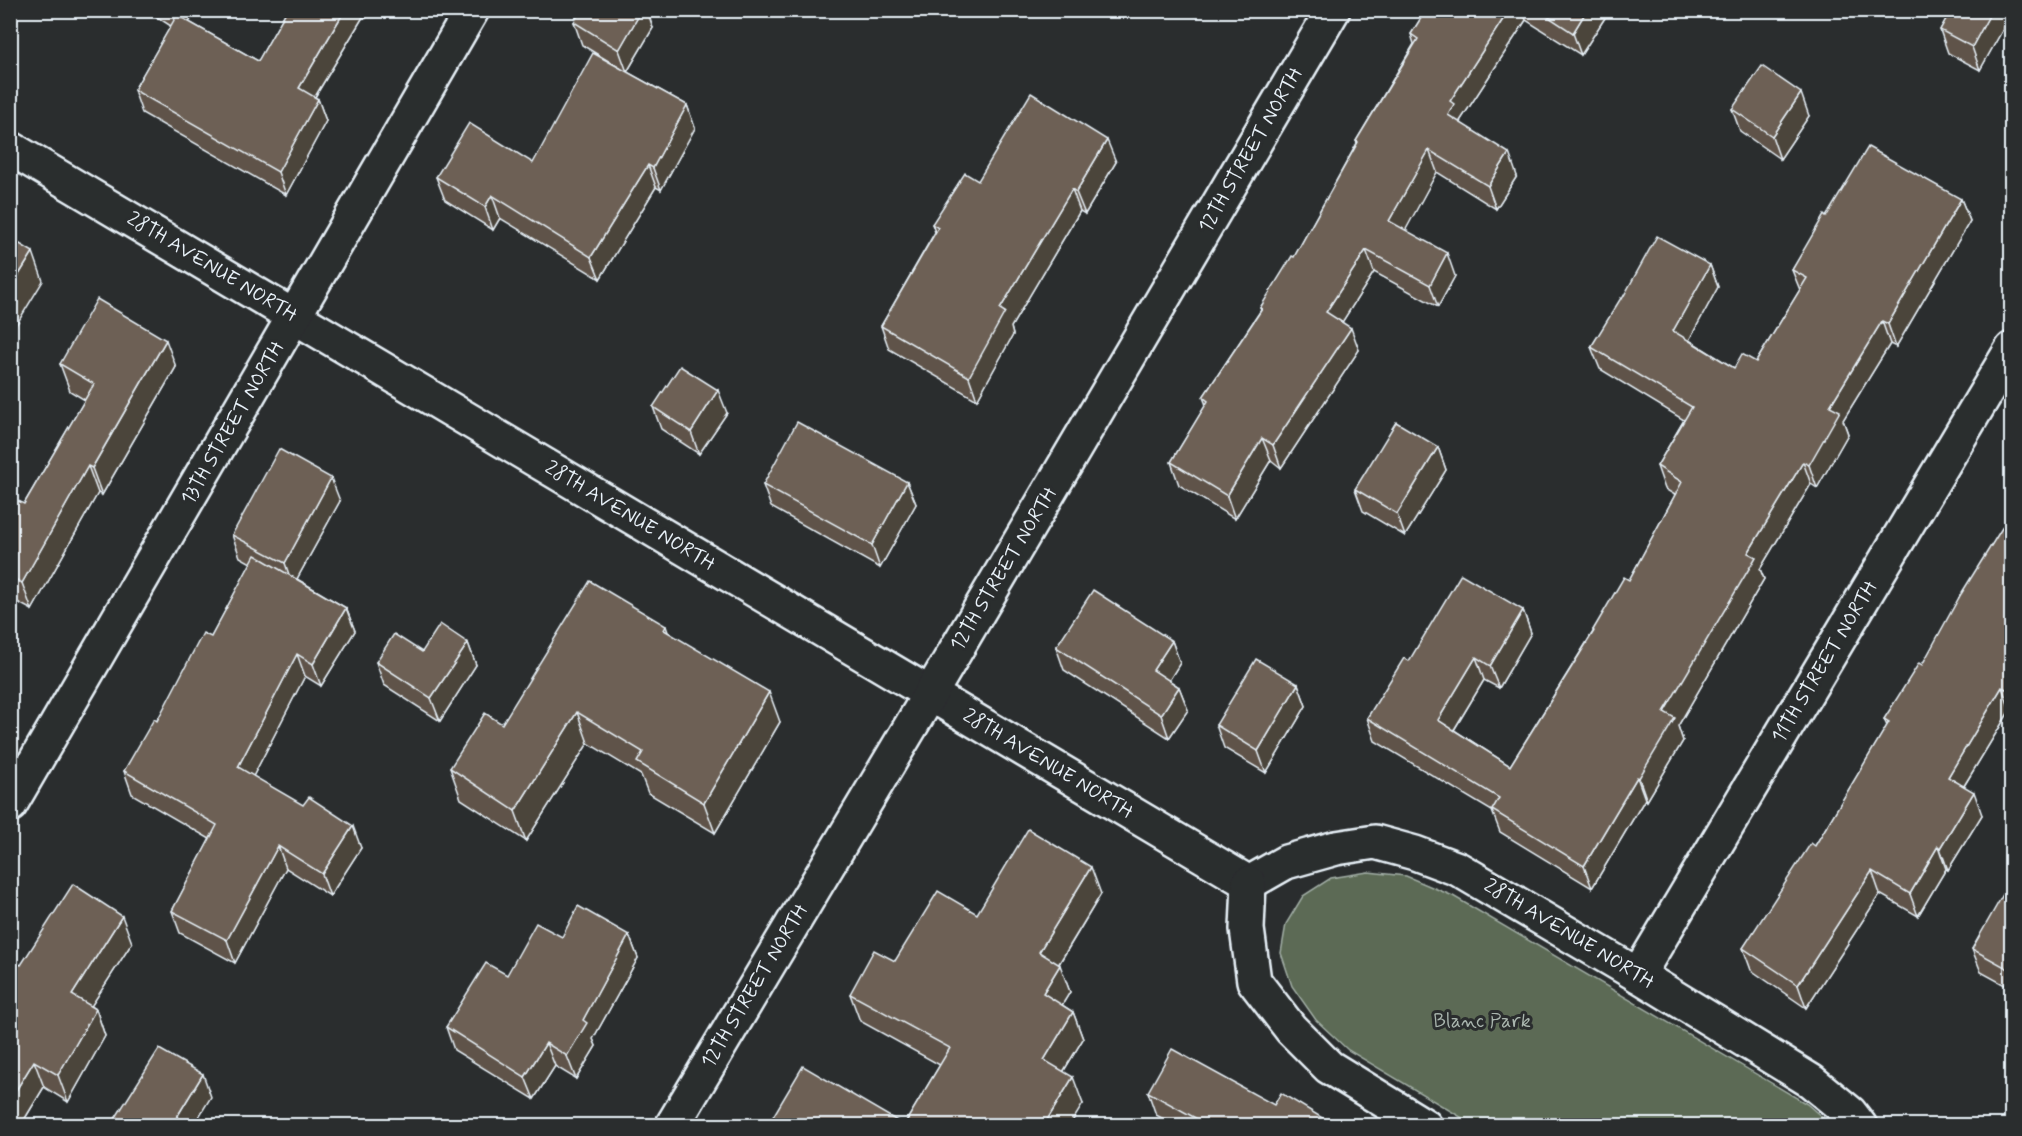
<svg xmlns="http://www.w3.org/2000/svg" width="2022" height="1136" viewBox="0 0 2022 1136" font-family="Mynerve,sans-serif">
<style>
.green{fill:#5b6b54;stroke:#a2aea6;stroke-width:1.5}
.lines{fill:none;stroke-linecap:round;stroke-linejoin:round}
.minor-casing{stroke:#e8f1f8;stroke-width:38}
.minor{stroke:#2a2d2e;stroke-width:33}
.wall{fill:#5e5348;stroke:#e8f1f8;stroke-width:1.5}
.shaded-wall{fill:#4c443b;stroke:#e8f1f8;stroke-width:1.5}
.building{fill:#6d6154;stroke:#e8f1f8;stroke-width:1.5}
.labels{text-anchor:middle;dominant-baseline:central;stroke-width:6;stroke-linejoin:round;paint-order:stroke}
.street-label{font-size:20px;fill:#e8f1f8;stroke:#2a2d2e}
.park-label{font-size:20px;fill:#a9b5ae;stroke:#2a2d2e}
</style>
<rect width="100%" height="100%" fill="#2a2d2e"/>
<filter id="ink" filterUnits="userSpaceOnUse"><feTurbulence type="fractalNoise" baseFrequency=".0167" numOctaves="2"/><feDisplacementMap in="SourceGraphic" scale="12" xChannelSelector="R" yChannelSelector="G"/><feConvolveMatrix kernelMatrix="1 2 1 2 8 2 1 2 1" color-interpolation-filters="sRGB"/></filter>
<g filter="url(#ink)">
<path class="green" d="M1368 872 1406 876 1453 896 1807 1104 1831 1125H1474L1348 1050 1316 1020 1292 986 1281 953 1286 924 1303 896 1331 878Z"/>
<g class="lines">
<g class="minor-casing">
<g id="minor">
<path d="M10 148 1249 883"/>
<path d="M10 805 472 10"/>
<path d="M1249 883 1286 862 1336 848 1375 842 1415 853 1458 869 1638 975 1811 1081 1850 1113 1860 1126"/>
<path d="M1249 883 1247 929 1254 981 1291 1029 1329 1067 1425 1126"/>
<path d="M1638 975 2012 349"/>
<path d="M672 1126 930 694 1333 10"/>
</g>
</g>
<use href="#minor" class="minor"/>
</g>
<g class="wall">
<path d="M146 10H196L189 22 258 61 287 10H370L366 18 363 17 315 97 318 99 326 121 286 195 142 113 134 90 171 26Z"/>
<path d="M1426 10H1610L1581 55 1526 20 1460 121 1462 124 1517 176 1496 209 1437 172 1405 230 1455 276 1438 307 1374 272 1342 322 1359 350 1281 468 1271 460 1235 519 1179 485 1171 462 1206 405 1203 397 1261 310 1260 308 1294 257 1357 143 1356 141 1414 44 1411 34Z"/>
<path d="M1938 10H2012V13L1980 70 1948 53 1940 30 1948 16Z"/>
<path d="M574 22 653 28 627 72 687 105 695 128 661 190 656 187 600 279 500 218 493 230 445 200 436 177 533 163 620 68 582 45Z"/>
<path d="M1732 109 1809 116 1780 159 1740 131Z"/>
<path d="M1116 162 1085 214 1080 211 1011 327 1013 335 977 400 889 349 881 326 935 232 932 224 978 181Z"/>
<path d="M1961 199 1970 221 1896 347 1890 344 1843 420 1848 434 1817 488 1811 484 1760 569 1764 579 1678 726 1683 741 1647 801 1645 799 1592 888 1500 832 1492 811 1375 741 1367 718 1409 661 1523 610 1531 633 1499 688 1484 680 1454 730 1510 766 1593 632V630L1629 580 1675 495 1665 489 1657 466 1684 420 1600 369 1591 347 1622 299 1710 265 1718 287 1689 340 1734 368 1756 362 1800 290 1792 270 1826 217Z"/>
<path d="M60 364 176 367 102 495 98 493 32 610 10 598V497L24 504 85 400 70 391Z"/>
<path d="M653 407 727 413 699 454 661 429Z"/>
<path d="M1438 447 1446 470 1405 536 1363 511 1355 489Z"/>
<path d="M907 482 916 504 880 568 771 507 763 485Z"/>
<path d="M340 501 297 579 346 608 355 631 321 686 305 676 253 776 361 848 330 896 286 868 235 963 180 933 172 911 210 839 132 794 124 771 211 637 251 563 240 557 232 535Z"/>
<path d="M2012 512V710H2010L1964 786 1982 815 1948 870 1946 869 1918 916 1880 894 1806 1008 1751 970 1743 948 1815 846 1887 726 1884 719 1922 665Z"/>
<path d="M666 626 668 632 780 722 715 833 648 793 641 775 588 743 526 841 461 799 450 768 502 724Z"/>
<path d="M1172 641 1180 663 1169 680 1179 687 1188 710 1169 738 1064 670 1056 647Z"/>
<path d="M468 643 476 665 440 721 384 685 376 662Z"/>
<path d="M1298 684 1306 706 1266 773 1224 748 1216 725Z"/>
<path d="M1101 894 1059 964 1070 992 1062 1005 1073 1012 1083 1039 1063 1072 1083 1104 904 1125 940 1065 860 1021 850 994 895 961 977 914Z"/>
<path d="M2012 894V989L1981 972 1972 949Z"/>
<path d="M629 935 638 958 593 1039 596 1046 576 1079 555 1066 534 1099 454 1050 446 1027 507 975 562 937Z"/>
<path d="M132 943 91 1006 96 1009 105 1036 68 1102 44 1087 21 1125V965Z"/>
<path d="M1148 1092 1274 1105 1334 1125H1175L1156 1115Z"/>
</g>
<g class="shaded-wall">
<path d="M174 10H196L183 33Z"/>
<path d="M345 10H361L363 17 307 110 299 88Z"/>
<path d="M363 10H370L366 18Z"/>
<path d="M642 10H647L653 28 627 72 619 50Z"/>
<path d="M1509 10H1522L1526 20 1460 121 1463 127 1448 115 1450 101Z"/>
<path d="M1587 10H1610L1581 55 1573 33Z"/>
<path d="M1992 10H2012V13L1980 70 1972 47Z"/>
<path d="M1801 93 1809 116 1780 159 1772 136Z"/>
<path d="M318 99 326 121 286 195 278 172Z"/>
<path d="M687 105 695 128 661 190 653 168Z"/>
<path d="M1107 140 1116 162 1085 214 1076 192Z"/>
<path d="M1429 150 1437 172 1398 244 1389 221Z"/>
<path d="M1509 153 1517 176 1496 209 1488 186Z"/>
<path d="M648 165 656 187 600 279 591 257Z"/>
<path d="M1072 189 1080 211 1011 327 1013 335 977 400 969 377 1000 309Z"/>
<path d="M492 195 500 218 493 230 485 207Z"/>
<path d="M1961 199 1970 221 1896 347 1888 324Z"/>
<path d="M1366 250 1374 272 1334 335 1326 312Z"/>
<path d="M33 252 43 281 10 335V289Z"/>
<path d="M1447 253 1455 276 1438 307 1430 285Z"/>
<path d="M1710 265 1718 287 1682 353 1673 331Z"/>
<path d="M1882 321 1890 344 1843 420 1848 434 1817 488 1809 465 1830 406Z"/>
<path d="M1351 328 1359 350 1281 468 1273 445Z"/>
<path d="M166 340 176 367 102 495 92 468Z"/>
<path d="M718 390 727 413 699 454 691 432Z"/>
<path d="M1262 438 1271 460 1235 519 1227 496Z"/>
<path d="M1438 447 1446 470 1405 536 1397 514Z"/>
<path d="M1803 462 1811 484 1760 569 1764 579 1678 726 1683 741 1647 801 1639 778 1664 712 1748 553Z"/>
<path d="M88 466 98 493 32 610 22 583Z"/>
<path d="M331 478 340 501 293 586 285 563Z"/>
<path d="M907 482 916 504 880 568 872 545Z"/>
<path d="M346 608 355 631 321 686 313 664Z"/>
<path d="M1523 610 1531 633 1499 688 1490 666Z"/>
<path d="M1172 641 1180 663 1162 692 1153 670Z"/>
<path d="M468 643 476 665 440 721 431 698Z"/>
<path d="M297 654 305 676 246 790 238 767Z"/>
<path d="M1476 657 1484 680 1446 743 1438 720Z"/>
<path d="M1298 684 1306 706 1266 773 1258 751Z"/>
<path d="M1179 687 1188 710 1169 738 1161 715Z"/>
<path d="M2002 687 2010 710 1956 799 1948 777Z"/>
<path d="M769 692 780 722 715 833 704 803Z"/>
<path d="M577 712 588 743 526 841 515 811Z"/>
<path d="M1637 777 1645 799 1592 888 1584 866Z"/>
<path d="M1974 792 1982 815 1948 870 1940 848Z"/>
<path d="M353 826 361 848 330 896 322 874Z"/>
<path d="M278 846 286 868 235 963 227 940Z"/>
<path d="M1938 846 1946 869 1918 916 1910 894Z"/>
<path d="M1091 867 1101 894 1049 980 1039 952Z"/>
<path d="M1872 871 1880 894 1806 1008 1798 985Z"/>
<path d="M122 916 132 943 81 1022 72 995Z"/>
<path d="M629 935 638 958 593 1039 596 1046 576 1079 567 1056 583 1020Z"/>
<path d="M1060 965 1070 992 1053 1020 1043 993Z"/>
<path d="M96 1009 105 1036 68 1102 58 1075Z"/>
<path d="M1073 1012 1083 1039 1054 1087 1044 1060Z"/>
<path d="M546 1043 555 1066 534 1099 525 1077Z"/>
<path d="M34 1061 44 1087 21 1125H10V1100Z"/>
<path d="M203 1074 211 1097 194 1125H172Z"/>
<path d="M1073 1077 1083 1104 1070 1125H1044Z"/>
</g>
<g class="building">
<path d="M287 10H345L299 88 318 99 278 172 134 90 177 15 258 61Z"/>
<path d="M581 10H642L619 50 574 22Z"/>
<path d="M1426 10H1509L1450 101 1454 104 1448 115 1509 153 1488 186 1429 150 1389 221 1447 253 1430 285 1366 250 1326 312 1351 328 1273 445 1262 438 1227 496 1171 462 1208 401 1203 397 1262 309 1260 308 1292 256 1294 257 1358 142 1356 141 1418 39 1411 34Z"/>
<path d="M1538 10H1587L1573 33Z"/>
<path d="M1951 10H1992L1972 47 1940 30Z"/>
<path d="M593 53 687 105 653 168 648 165 591 257 492 195 485 207 436 177 469 123 533 163Z"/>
<path d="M1762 66 1801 93 1772 136 1732 109Z"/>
<path d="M1031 93 1107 140 1076 192 1072 189 1000 309 1005 312 969 377 881 326 938 228 932 224 965 173 978 181Z"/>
<path d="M1868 147 1961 199 1888 324 1882 321 1830 406 1840 411 1809 465 1803 462 1748 553 1756 557 1664 712 1675 718 1639 778 1637 777 1584 866 1492 810 1499 798 1367 718 1404 658 1409 661 1461 574 1523 610 1490 666 1476 657 1438 720 1510 766 1594 631 1593 630 1624 577 1629 580 1682 482 1657 466 1692 407 1591 347 1621 298 1622 299 1657 236 1710 265 1673 331 1734 368 1742 354 1756 362 1807 278 1792 270 1824 215 1826 217Z"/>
<path d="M10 238 33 252 10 289Z"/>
<path d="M97 299 166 340 92 468 88 466 22 583 10 576V497L24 504 94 384 60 364Z"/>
<path d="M680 366 718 390 691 432 653 407Z"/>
<path d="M797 422 907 482 872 545 763 485Z"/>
<path d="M1396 422 1438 447 1397 514 1355 489Z"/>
<path d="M279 449 331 478 285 563 232 535Z"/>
<path d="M2012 512V692L2002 687 1948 777 1974 792 1940 848 1938 846 1910 894 1872 871 1798 985 1743 948 1811 843 1815 846 1889 722 1884 719 1919 663 1922 665 1961 594Z"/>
<path d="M255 555 346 608 313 664 297 654 238 767 303 805 309 797 353 826 322 874 278 846 227 940 172 911 217 825 124 771 154 719 157 721 203 633 211 637Z"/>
<path d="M590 581 666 626 664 630 769 692 704 803 637 762 643 752 577 712 515 811 450 768 485 713 502 724Z"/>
<path d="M1093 590 1172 641 1153 670 1179 687 1161 715 1056 647Z"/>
<path d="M440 624 468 643 431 698 376 662 394 634 422 652Z"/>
<path d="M1256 659 1298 684 1258 751 1216 725Z"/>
<path d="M1028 829 1091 867 1039 952 1060 965 1043 993 1073 1012 1044 1060 1073 1077 1044 1125H768L803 1066 904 1125 950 1048 850 994 874 950 895 961 938 891 977 914Z"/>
<path d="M73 884 122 916 72 995 96 1009 58 1075 34 1061 10 1100V960L21 965Z"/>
<path d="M2005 891 2012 894V971L1972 949Z"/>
<path d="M578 906 629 935 583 1020 587 1023 567 1056 546 1043 525 1077 446 1027 486 963 507 975 536 923 562 937Z"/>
<path d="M159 1049 203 1074 172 1125H111Z"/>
<path d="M1172 1049 1274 1105 1281 1093 1334 1125H1208L1148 1092Z"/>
</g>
</g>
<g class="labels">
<g class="street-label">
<text transform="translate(1251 150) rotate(-60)">12TH STREET NORTH</text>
<text transform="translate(212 267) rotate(31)">28TH AVENUE NORTH</text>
<text transform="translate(233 423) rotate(-60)">13TH STREET NORTH</text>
<text transform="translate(630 516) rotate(31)">28TH AVENUE NORTH</text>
<text transform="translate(1004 569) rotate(-59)">12TH STREET NORTH</text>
<text transform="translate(1825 662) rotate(-59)">11TH STREET NORTH</text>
<text transform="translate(1048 764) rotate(31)">28TH AVENUE NORTH</text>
<text transform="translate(1569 934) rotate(31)">28TH AVENUE NORTH</text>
<text transform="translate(755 986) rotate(-59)">12TH STREET NORTH</text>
</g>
<g class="park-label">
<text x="1482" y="1021">Blanc Park</text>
</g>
</g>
<rect width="2022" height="1136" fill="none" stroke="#2a2d2e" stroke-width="36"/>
<rect x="18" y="18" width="1986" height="1100" fill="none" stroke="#e8f1f8" stroke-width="2" filter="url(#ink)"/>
</svg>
